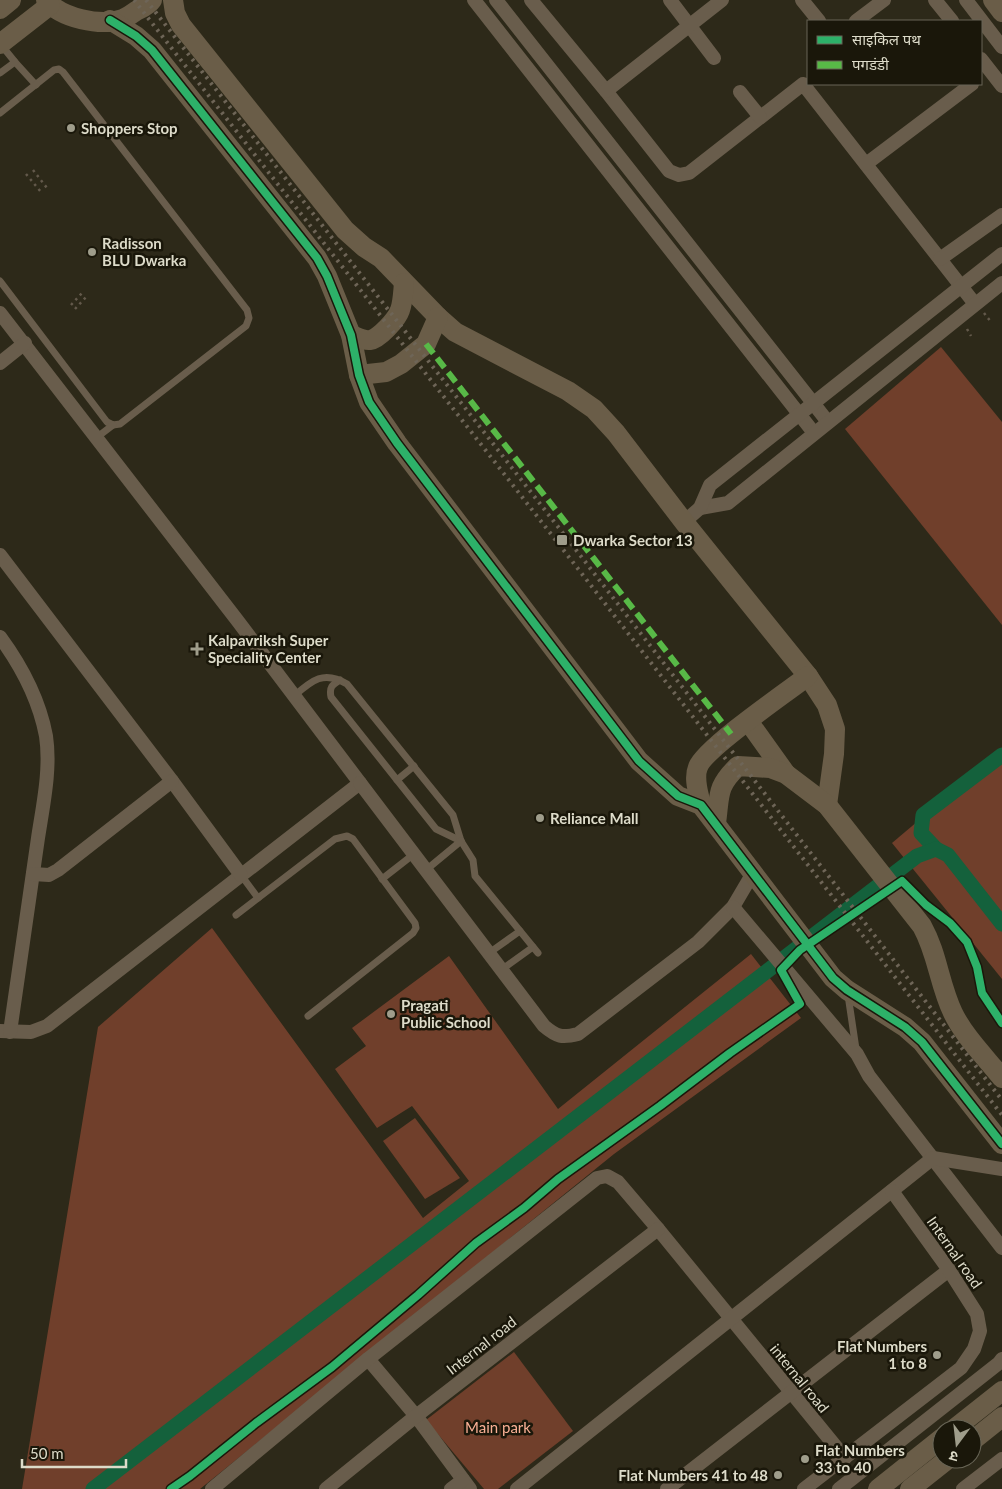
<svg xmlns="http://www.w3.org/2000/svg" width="1002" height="1489" viewBox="0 0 1002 1489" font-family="Lato,'Noto Sans Devanagari',sans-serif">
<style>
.green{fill:#703f2b}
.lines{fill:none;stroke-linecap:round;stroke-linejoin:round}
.canal{stroke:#14613c;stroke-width:15}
.path{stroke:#63594b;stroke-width:2.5;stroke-dasharray:2.5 4;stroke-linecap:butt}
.lane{stroke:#695d4c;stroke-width:7}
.street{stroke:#695d4c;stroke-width:14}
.secondary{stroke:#6a5d48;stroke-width:20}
.rail{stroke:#6e6557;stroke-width:4;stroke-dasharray:2.5 5;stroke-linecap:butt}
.quiet{stroke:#58b947;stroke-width:6;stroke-dasharray:12 6;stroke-linecap:butt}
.cycleway-casing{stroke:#1a170a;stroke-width:11}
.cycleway{stroke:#2db169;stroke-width:8}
.poi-dot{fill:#9f9d8b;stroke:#1a170a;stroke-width:2}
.labels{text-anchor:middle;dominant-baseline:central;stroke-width:5;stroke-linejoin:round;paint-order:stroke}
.poi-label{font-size:15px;font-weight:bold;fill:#dddbc9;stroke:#1a170a;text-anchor:start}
.street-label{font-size:15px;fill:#dddbc9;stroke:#1a170a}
.park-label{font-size:15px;fill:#f9b095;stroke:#1a170a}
</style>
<rect width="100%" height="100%" fill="#2d2919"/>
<g class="green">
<path d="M941 347 1002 422V625L845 429Z"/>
<path d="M1002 750V979L892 843Z"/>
<path d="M212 928 423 1218 469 1181 412 1106 377 1128 335 1069 366 1046 352 1028 449 956 558 1109 751 954 801 1018 614 1154 200 1489H22L98 1027Z"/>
<path d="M415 1118 460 1178 425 1199 383 1141Z"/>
<path d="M514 1352 573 1431 498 1489H484L426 1420Z"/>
</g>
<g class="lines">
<g class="canal">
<path d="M936 849 921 833 923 815 1002 755"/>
<path d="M93 1489 917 856 936 849 948 855 1002 924"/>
</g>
<g class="path">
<path d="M33 170 47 188"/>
<path d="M26 174 41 192"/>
<path d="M71 305 82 293"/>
<path d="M75 309 87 296"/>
<path d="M984 313 991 322"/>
<path d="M967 329 971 336"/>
</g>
<g class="lane">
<path d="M15 62 36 85"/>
<path d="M0 73 15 62 2 46"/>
<path d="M0 113 54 70 59 69 63 72 247 310 249 318 246 326 120 424 113 425 107 422 0 281"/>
<path d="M96 438 113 425"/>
<path d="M340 680C332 685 329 687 331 697L436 829 461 841"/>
<path d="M294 696C312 680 324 670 347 684L453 815 461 841 473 860 475 876 538 953"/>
<path d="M397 780 414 766"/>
<path d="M426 870 461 841"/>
<path d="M241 875 258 898"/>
<path d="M382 879 414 854"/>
<path d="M236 915 335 839 347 836 353 839 415 923 416 928 413 933 308 1016"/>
<path d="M489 953 520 931"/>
<path d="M501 970 533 947"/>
<path d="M848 995 856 1049"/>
</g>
<g class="street">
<path d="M474 0 814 433"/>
<path d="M496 0 828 422"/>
<path d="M531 0 606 91 669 171 679 175 689 173 803 84 975 304"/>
<path d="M670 0 714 58"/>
<path d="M802 0 819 21"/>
<path d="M935 0 952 21"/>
<path d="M966 0 1002 47"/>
<path d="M856 21 884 0"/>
<path d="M981 59 1002 86"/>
<path d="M606 91 722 0"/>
<path d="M740 92 760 117"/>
<path d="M866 164 972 84"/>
<path d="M940 259 1002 215"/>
<path d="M0 313 237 620 360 783 47 1026 31 1032 0 1031"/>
<path d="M0 363 25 343"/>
<path d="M700 508 728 503 1002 283"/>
<path d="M684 522 700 508 710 485 1002 254"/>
<path d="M0 555 172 781 241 875"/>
<path d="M0 637C22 667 39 699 46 736 51 769 43 805 38 838 29 903 19 967 10 1032"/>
<path d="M360 783 544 1026C557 1037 562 1038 578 1034L698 942 733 907 753 873"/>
<path d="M33 874 49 875 58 870 172 781"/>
<path d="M733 907 857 1054 869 1076 1002 1248"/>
<path d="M368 1359 416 1416 470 1489"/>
<path d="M212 1489 368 1359 597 1178 607 1176 618 1182 658 1229 845 1458"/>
<path d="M326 1489 416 1416 658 1229"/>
<path d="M451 1489 463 1480"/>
<path d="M517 1489 933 1158 1002 1169"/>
<path d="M667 1489 949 1270"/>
<path d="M804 1489 961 1368 974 1349 980 1331 977 1314 949 1270 892 1191"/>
<path d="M839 1489 999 1363 1002 1359"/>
<path d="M963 1489 1002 1459"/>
</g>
<g class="secondary">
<path d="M46 0C61 18 100 27 123 19 127 17 132 14 136 11 142 8 148 6 152 0"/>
<path d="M173 0 175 13 181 25 345 230 364 247 381 258 438 317 455 332 568 391 594 409 616 433 684 522 808 676 827 705 835 729 834 754 827 805"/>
<path d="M993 0 1002 12"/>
<path d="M0 9 11 0"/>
<path d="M110 20 136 36 152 50 317 258 327 276 351 335 359 375 369 402 397 443 639 761 678 796 701 805 833 978 847 990 905 1027 922 1042 1002 1144"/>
<path d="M0 44 50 5"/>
<path d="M351 335C357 337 364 341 370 340 379 339 397 319 400 310 403 302 403 292 404 283"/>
<path d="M359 375 386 372 401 364 426 344 438 317"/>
<path d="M748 721 786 774"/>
<path d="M701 805C699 794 693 779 698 767 705 748 788 691 808 676"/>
<path d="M716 823C720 795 716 787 738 766L770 768 786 774 827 805 922 926C938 955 939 984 953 1013 964 1036 986 1058 1002 1078"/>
<path d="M954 1429 1002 1391"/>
<path d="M972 1441 1002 1417"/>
<path d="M878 1489 942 1438"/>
<path d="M910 1489 948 1459"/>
</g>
<g class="rail">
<path d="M134 0 558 543 1002 1115"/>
<path d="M146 0 566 537 1002 1100"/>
</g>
<path class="quiet" d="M426 344 731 734"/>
<g class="cycleway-casing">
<g id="cycleway">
<path d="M110 20 136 36 152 50 317 258 327 276 351 335 359 375 369 402 397 443 639 761 678 796 701 805 833 978 847 990 905 1027 922 1042 1002 1144"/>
<path d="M171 1489 190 1476 256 1423 332 1367 418 1295 476 1243 524 1208 558 1179 660 1106 730 1053 800 1004 781 970 800 950 902 881 926 905 950 923 967 942 977 967 982 993 1002 1023"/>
</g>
</g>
<use href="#cycleway" class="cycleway"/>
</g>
<g class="poi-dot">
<circle cx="71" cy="128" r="5"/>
<circle cx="92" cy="252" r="5"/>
<rect x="556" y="534" width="12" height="12" rx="2.5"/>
<path d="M194.5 641.5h5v5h5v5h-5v5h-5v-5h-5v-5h5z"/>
<circle cx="540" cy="818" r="5"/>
<circle cx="391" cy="1014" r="5"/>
<circle cx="937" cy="1355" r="5"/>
<circle cx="805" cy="1459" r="5"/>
<circle cx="778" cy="1475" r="5"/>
</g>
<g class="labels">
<g class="poi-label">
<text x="81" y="128">Shoppers Stop</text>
<text x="102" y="243">Radisson<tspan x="102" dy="17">BLU Dwarka</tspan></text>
<text x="573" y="540">Dwarka Sector 13</text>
<text x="208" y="640">Kalpavriksh Super<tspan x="208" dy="17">Speciality Center</tspan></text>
<text x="550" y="818">Reliance Mall</text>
<text x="401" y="1005">Pragati<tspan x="401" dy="17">Public School</tspan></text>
<text x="927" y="1346" text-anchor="end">Flat Numbers<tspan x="927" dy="17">1 to 8</tspan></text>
<text x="815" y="1450">Flat Numbers<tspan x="815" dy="17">33 to 40</tspan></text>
<text x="768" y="1475" text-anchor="end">Flat Numbers 41 to 48</text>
</g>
<g class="street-label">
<text transform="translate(955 1252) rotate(55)">Internal road</text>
<text transform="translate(481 1345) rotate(-38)">Internal road</text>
<text transform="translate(800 1378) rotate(51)">internal road</text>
</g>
<g class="park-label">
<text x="498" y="1427">Main park</text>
</g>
</g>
<rect x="807" y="20" width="175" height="65" fill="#1a170a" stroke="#686556"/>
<rect x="817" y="36" width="25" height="8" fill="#2db169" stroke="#686556"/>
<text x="852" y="45" font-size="15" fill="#dddbc9">साइकिल पथ</text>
<rect x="817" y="61" width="25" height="8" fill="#58b947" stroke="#686556"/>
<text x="852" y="70" font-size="15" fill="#dddbc9">पगडंडी</text>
<g transform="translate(957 1444) rotate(195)"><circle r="24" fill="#1a170a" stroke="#686556"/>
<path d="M0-4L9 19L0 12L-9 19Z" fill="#9f9d8b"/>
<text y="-8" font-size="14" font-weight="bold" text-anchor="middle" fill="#dddbc9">उ</text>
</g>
<path d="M22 1459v8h104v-8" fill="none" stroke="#dddbc9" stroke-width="2.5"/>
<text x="30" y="1459" font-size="15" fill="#dddbc9" stroke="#1a170a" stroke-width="4" paint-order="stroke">50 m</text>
</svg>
